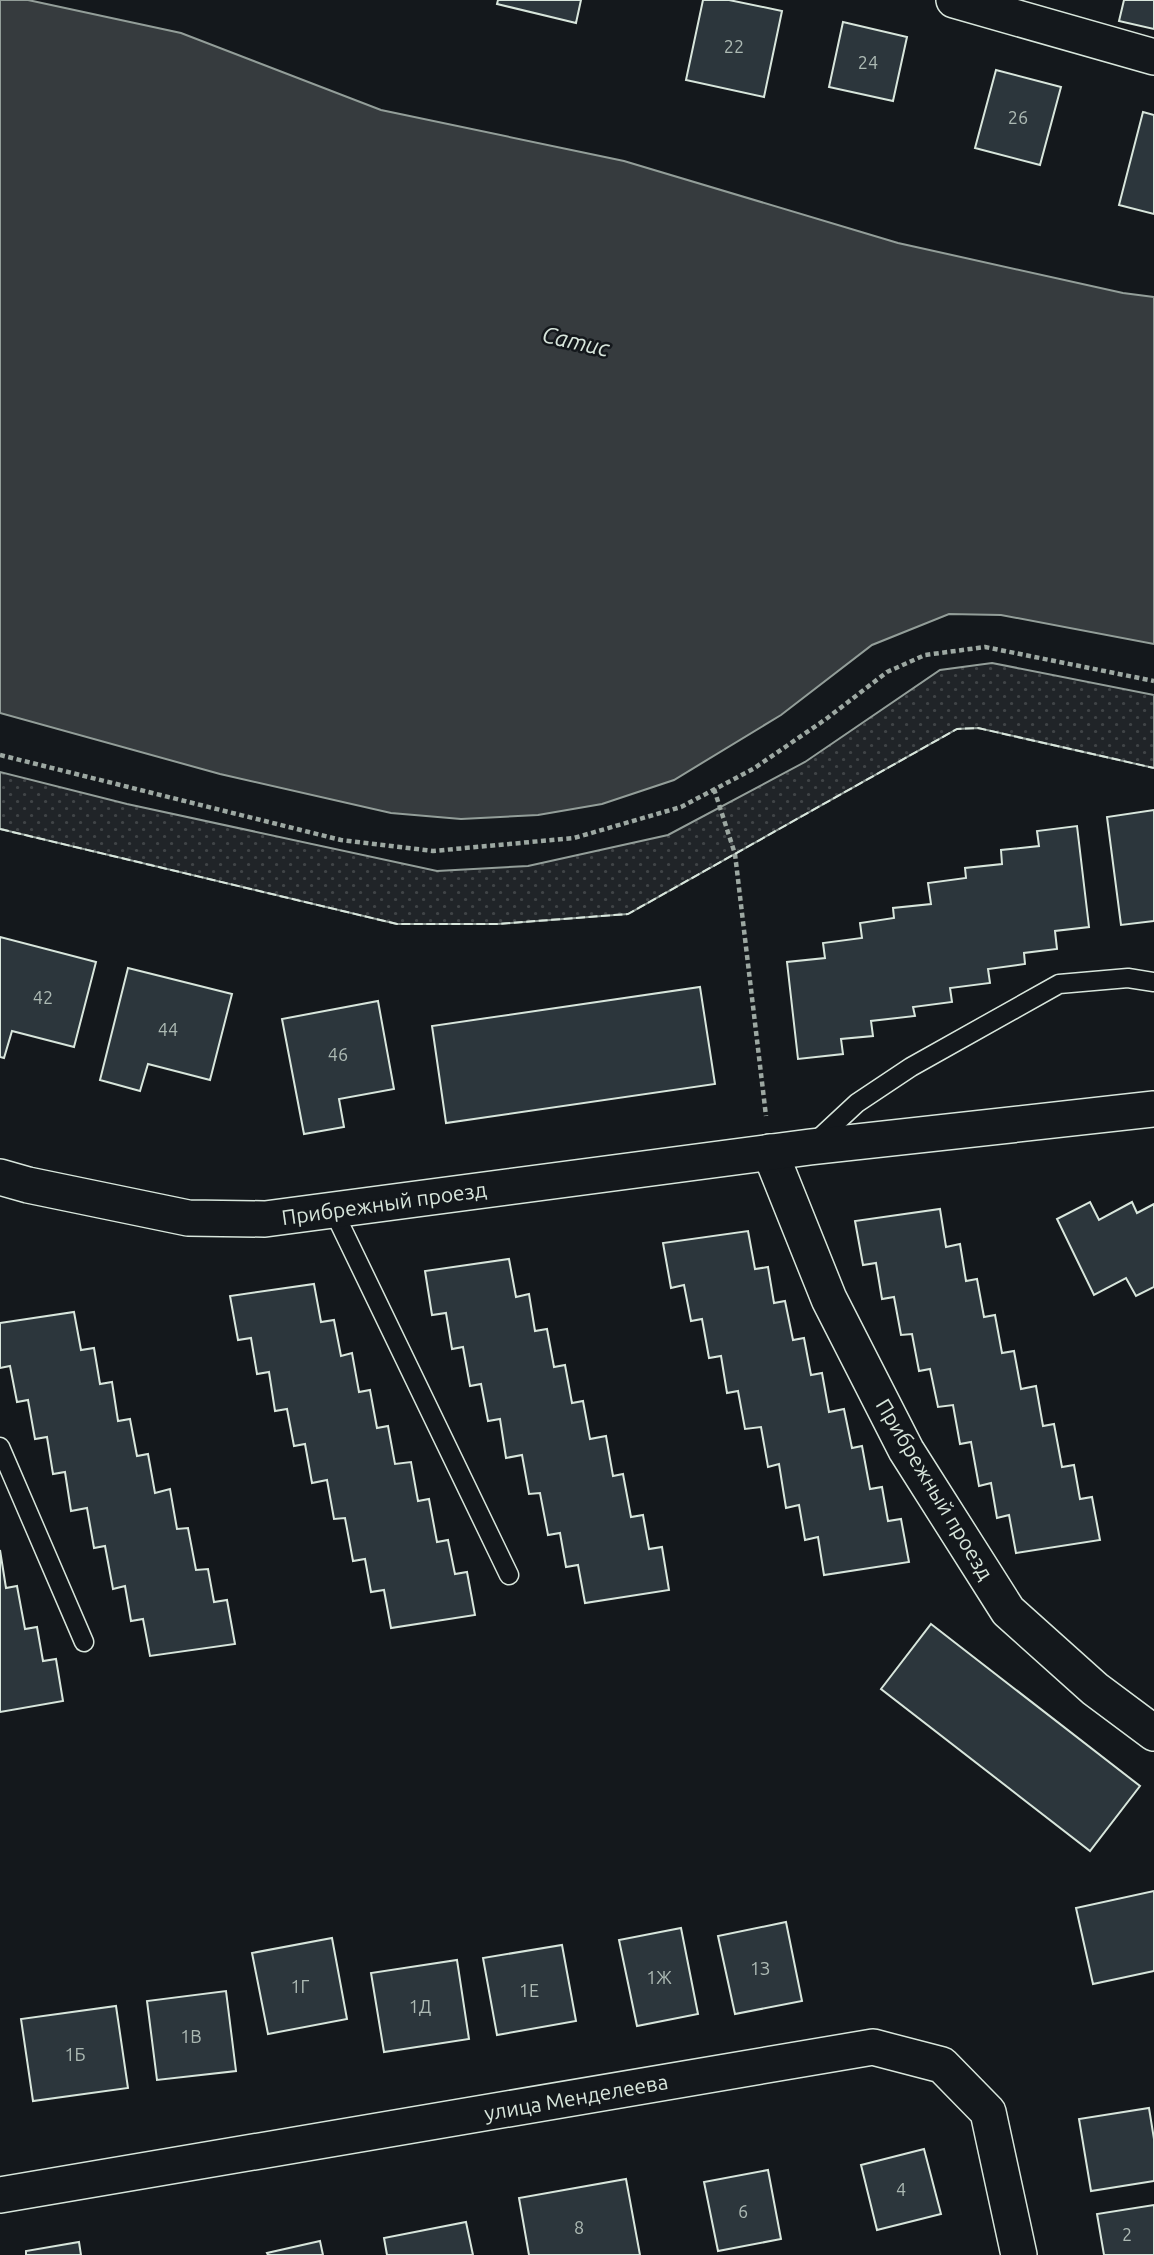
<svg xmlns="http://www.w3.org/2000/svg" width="1154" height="2255" viewBox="0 0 1154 2255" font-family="Ubuntu,sans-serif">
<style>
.grass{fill:url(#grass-dots);stroke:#939e99;stroke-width:2}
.water{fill:#363b3e;stroke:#939e99;stroke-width:2}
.building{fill:#2c363c;stroke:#d8e6dc;stroke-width:2}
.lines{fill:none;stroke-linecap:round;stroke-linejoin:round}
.service-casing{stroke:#d8e6dc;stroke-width:21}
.minor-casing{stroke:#d8e6dc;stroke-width:38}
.path{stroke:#9da8a2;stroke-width:4.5;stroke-dasharray:5 3.5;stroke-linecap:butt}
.service{stroke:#14181c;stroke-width:18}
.minor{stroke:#14181c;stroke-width:35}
.fence{stroke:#d8e6dc;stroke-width:2;stroke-dasharray:9 3.5;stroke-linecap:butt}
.labels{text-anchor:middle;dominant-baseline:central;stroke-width:5;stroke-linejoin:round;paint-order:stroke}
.number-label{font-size:18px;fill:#adbab4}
.street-label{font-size:21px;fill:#d8e6dc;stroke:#14181c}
.water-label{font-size:23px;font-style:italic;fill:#d8e6dc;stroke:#14181c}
</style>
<defs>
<pattern id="grass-dots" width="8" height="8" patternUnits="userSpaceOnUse" patternTransform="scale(1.75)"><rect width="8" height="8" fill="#202428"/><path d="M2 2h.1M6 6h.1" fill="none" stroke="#404447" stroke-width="1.8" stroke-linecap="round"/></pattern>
</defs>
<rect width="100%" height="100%" fill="#14181c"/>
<path class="grass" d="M992 663 1154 695V768L978 728 957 729 628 914 497 924H397L0 829V772L127 804 437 871 528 866 668 835 805 762 940 670Z"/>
<path class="water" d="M0 0H28L181 33 381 110 624 161 898 243 1123 293 1154 297V644L1001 615 949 614 872 645 781 715 674 780 602 804 538 815 461 819 391 813 220 774 0 713Z"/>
<g class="building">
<path d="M498 0H581L576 23 497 4Z"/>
<path d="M703 0H729L782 11 764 97 686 80Z"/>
<path d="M1124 0H1154V29L1119 21Z"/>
<path d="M843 22 907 37 893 101 829 87Z"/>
<path d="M996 70 1061 87 1040 165 975 148Z"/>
<path d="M1143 112 1154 115V214L1119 205Z"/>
<path d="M1154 810V921L1121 925 1107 817Z"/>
<path d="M1077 826 1089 927 1055 931 1057 949 1024 953 1025 964 988 969 990 983 950 988 952 1002 913 1007 915 1016 871 1021 873 1036 841 1039 843 1054 798 1059 787 962 825 958 823 943 862 938 860 923 894 918 893 908 931 904 928 883 966 878 965 868 1002 864 1001 850 1039 846 1037 831Z"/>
<path d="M0 937 96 962 74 1047 12 1031 4 1058 0 1057Z"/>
<path d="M128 968 232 994 210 1080 148 1064 140 1091 100 1080Z"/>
<path d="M700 987 715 1084 446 1123 432 1026Z"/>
<path d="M378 1001 394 1089 339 1099 344 1127 304 1134 282 1019Z"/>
<path d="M1090 1202 1099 1220 1132 1202 1137 1213 1154 1204V1287L1136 1296 1126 1278 1094 1295 1057 1219Z"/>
<path d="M940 1209 946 1247 960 1244 966 1281 977 1279 984 1317 995 1315 1002 1353 1014 1351 1021 1389 1036 1386 1043 1426 1054 1424 1062 1467 1074 1465 1080 1499 1092 1497 1100 1540 1016 1553 1009 1515 997 1518 991 1483 979 1486 971 1442 960 1444 953 1405 938 1407 930 1369 919 1371 912 1334 901 1335 894 1297 882 1299 876 1263 863 1265 855 1221Z"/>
<path d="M748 1231 755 1269 768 1267 774 1303 785 1301 793 1340 804 1338 811 1375 822 1373 829 1412 844 1409 852 1448 862 1446 870 1489 882 1487 888 1521 901 1519 909 1562 824 1575 818 1537 805 1540 799 1505 786 1508 779 1464 768 1467 761 1427 745 1429 738 1391 727 1393 721 1356 709 1358 702 1319 691 1321 684 1285 671 1288 663 1243Z"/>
<path d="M509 1259 516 1297 529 1294 535 1331 547 1329 554 1367 565 1365 572 1403 583 1401 590 1439 606 1436 613 1476 623 1474 631 1517 643 1515 649 1549 662 1547 669 1590 585 1603 578 1565 566 1567 560 1533 548 1535 540 1493 529 1494 522 1455 506 1458 500 1419 488 1421 481 1384 470 1386 463 1347 452 1349 446 1313 432 1315 425 1271Z"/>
<path d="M314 1284 321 1322 334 1320 341 1356 352 1353 359 1392 370 1390 377 1428 388 1426 395 1464 411 1462 418 1501 429 1499 437 1542 448 1540 455 1574 467 1572 475 1615 391 1628 384 1590 371 1592 365 1559 353 1561 345 1518 334 1519 327 1480 312 1483 305 1444 294 1446 287 1409 275 1411 269 1372 257 1374 251 1338 238 1340 230 1296Z"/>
<path d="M74 1312 81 1350 94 1348 100 1384 112 1382 118 1421 130 1419 137 1456 148 1454 155 1493 170 1489 177 1529 188 1528 196 1570 208 1569 214 1602 227 1600 235 1644 150 1656 143 1619 131 1621 125 1586 113 1589 105 1546 94 1548 87 1508 71 1511 65 1472 53 1474 47 1437 35 1439 28 1400 17 1402 10 1366 0 1368V1323Z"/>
<path d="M0 1550 6 1588 17 1586 25 1629 37 1627 43 1661 56 1659 63 1701 0 1712Z"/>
<path d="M931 1624 1140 1786 1090 1851 881 1689Z"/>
<path d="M1154 1891V1971L1093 1984 1076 1908Z"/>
<path d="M786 1922 802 2001 735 2014 718 1936Z"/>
<path d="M681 1928 698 2014 637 2026 619 1940Z"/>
<path d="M332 1938 347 2019 268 2034 252 1953Z"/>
<path d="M562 1945 576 2021 497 2035 483 1958Z"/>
<path d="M457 1960 469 2039 384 2052 371 1973Z"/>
<path d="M226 1991 236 2071 157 2080 147 2001Z"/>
<path d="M116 2006 128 2088 33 2101 21 2019Z"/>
<path d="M1149 2108 1154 2139V2181L1091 2191 1079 2119Z"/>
<path d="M924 2149 941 2214 877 2230 861 2165Z"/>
<path d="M768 2170 781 2239 718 2251 704 2182Z"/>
<path d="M626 2179 640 2255H529L519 2198Z"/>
<path d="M1154 2205V2255H1104L1097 2214Z"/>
<path d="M466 2222 473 2255H387L384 2238Z"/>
<path d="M320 2241 323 2255H268L267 2253Z"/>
<path d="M79 2242 81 2255H26V2251Z"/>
</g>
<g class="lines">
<g class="service-casing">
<g id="service">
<path d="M814 1143 857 1103 911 1067 1059 984 1128 978 1154 982"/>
<path d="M333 1210 509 1575"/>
<path d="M0 1447 84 1642"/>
</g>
</g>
<g class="minor-casing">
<g id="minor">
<path d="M954 0 1154 57"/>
<path d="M770 1152 829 1299 906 1450 1008 1611 1095 1689 1154 1733"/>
<path d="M0 1177 28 1185 188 1218 265 1219 810 1147 1154 1109"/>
<path d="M0 2195 873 2047 942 2065 988 2112 1019 2255"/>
</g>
</g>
<g class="path">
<path d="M0 755 341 840 433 851 574 838 681 807 753 769 826 719 887 672 925 655 985 647 1154 681"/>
<path d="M714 789 735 854 766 1116"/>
</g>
<use href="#service" class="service"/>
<use href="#minor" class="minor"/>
<path class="fence" d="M0 829 397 924H497L628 914 957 729 978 728 1154 768"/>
</g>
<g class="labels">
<g class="number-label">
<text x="734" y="46">22</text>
<text x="868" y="62">24</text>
<text x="1018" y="117">26</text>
<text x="43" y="997">42</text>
<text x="168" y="1029">44</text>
<text x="338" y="1054">46</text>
<text x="760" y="1968">1З</text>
<text x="659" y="1977">1Ж</text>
<text x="300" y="1986">1Г</text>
<text x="529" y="1990">1Е</text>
<text x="420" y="2006">1Д</text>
<text x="191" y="2036">1В</text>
<text x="75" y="2054">1Б</text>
<text x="901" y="2189">4</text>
<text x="743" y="2211">6</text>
<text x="579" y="2227">8</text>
<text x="1127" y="2234">2</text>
</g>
<g class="street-label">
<text transform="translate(384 1203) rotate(-8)">Прибрежный проезд</text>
<text transform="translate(935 1489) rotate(59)">Прибрежный проезд</text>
<text transform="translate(576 2097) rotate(-10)">улица Менделеева</text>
</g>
<g class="water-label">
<text transform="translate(576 341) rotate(13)">Сатис</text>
</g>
</g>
</svg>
